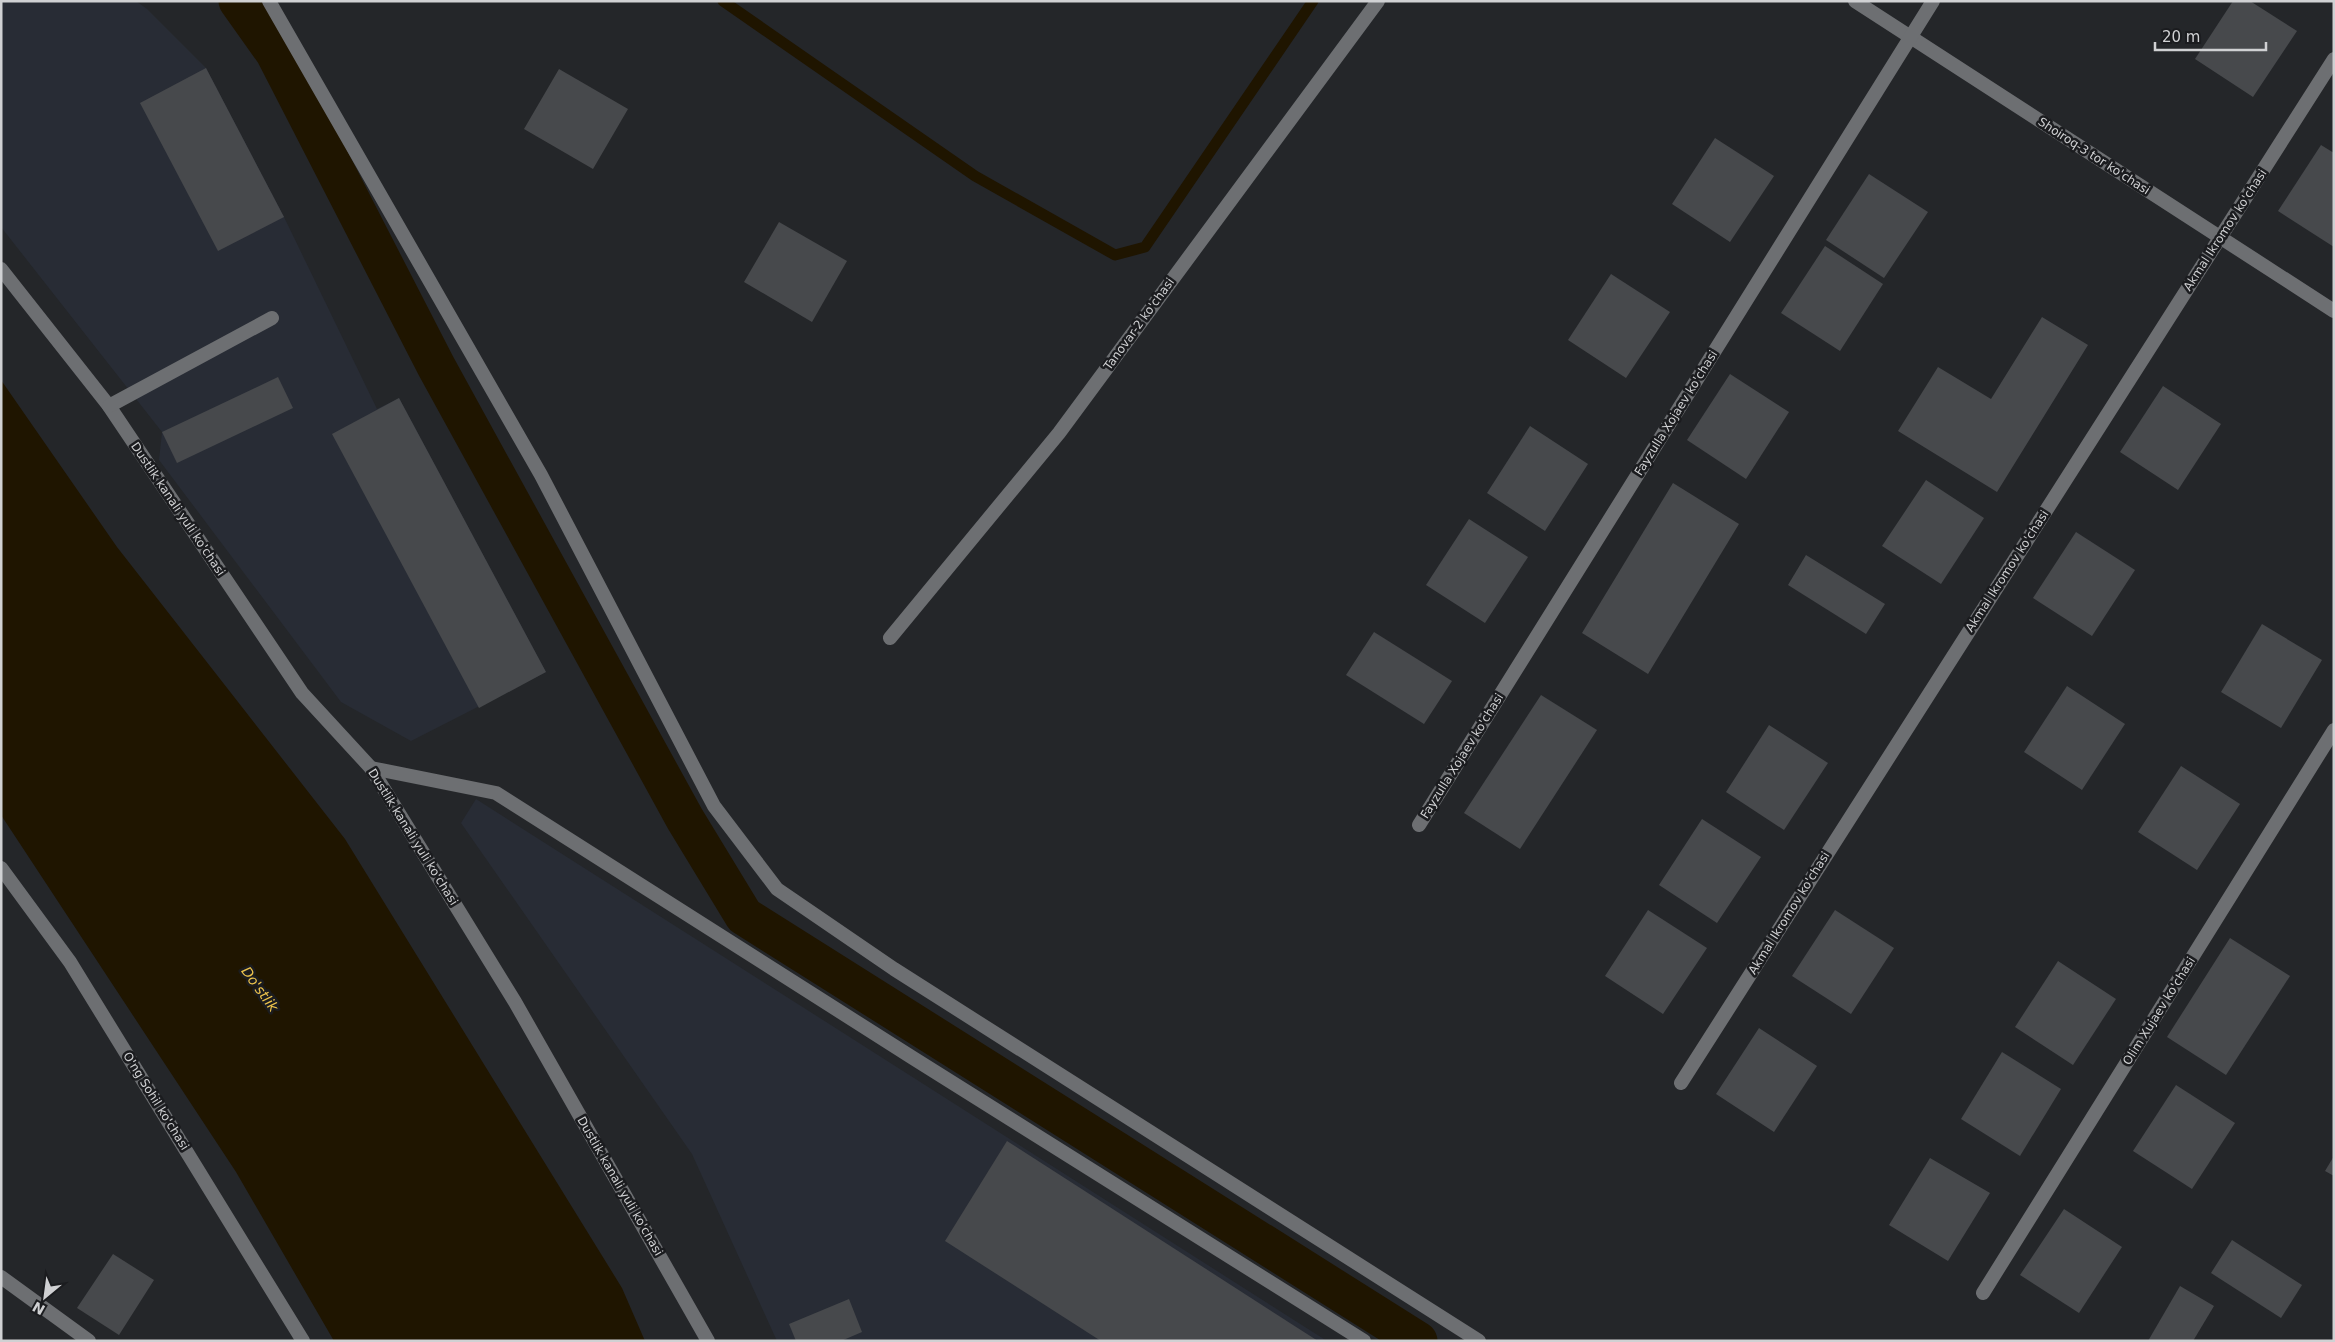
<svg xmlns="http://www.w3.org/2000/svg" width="2335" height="1342" viewBox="0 0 2335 1342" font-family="'DejaVu Sans',sans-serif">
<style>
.built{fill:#282c35}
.water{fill:#1f1500}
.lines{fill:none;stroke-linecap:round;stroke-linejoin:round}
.stream{stroke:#1f1500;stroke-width:11}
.canal{stroke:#1f1500;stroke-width:39}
.building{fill:#47494c}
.service{stroke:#6d6f72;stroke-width:14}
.minor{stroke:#6d6f72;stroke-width:14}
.labels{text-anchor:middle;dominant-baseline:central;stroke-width:5;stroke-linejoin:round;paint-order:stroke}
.street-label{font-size:12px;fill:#d0d1d3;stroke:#1b1c1f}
.water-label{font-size:14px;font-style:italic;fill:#eec44c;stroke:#1b1c1f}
</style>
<rect width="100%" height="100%" fill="#242629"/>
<g class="built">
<path d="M1 1H136L147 9 206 68 284 217 377 409 399 398 546 672 411 741 341 702 159 460 162 432 1 227Z"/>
<path d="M476 799 1327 1341H777L692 1154 461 823Z"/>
</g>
<path class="water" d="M1 380 117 547 345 839 622 1288 645 1341H334L236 1172 1 815Z"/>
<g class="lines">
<path class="stream" d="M723 1 975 176 1115 255 1145 247 1313 1"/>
<path class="canal" d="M238 1 275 53 436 366 685 819 744 916 1418 1341"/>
</g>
<g class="building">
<path d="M2233 1H2250L2297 31 2253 97 2195 59Z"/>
<path d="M206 68 284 217 218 251 140 103Z"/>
<path d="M559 69 628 109 593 169 524 129Z"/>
<path d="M1715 138 1774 176 1730 242 1672 204Z"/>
<path d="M2321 145 2334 153V247L2278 211Z"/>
<path d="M1869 174 1928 212 1884 278 1826 240Z"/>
<path d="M779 222 847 261 812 322 744 282Z"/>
<path d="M1825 246 1883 284 1840 351 1781 313Z"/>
<path d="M1611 274 1670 312 1626 378 1568 340Z"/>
<path d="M2042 317 2088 345 1997 492 1898 431 1938 367 1991 399Z"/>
<path d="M1730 374 1789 412 1746 479 1687 440Z"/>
<path d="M278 377 293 408 177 463 162 432Z"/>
<path d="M2163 386 2221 424 2178 490 2120 452Z"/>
<path d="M399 398 546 672 479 708 332 434Z"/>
<path d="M1530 426 1588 464 1545 531 1487 493Z"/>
<path d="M1926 480 1984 518 1941 584 1882 546Z"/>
<path d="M1673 483 1739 524 1648 674 1582 633Z"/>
<path d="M1469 519 1528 557 1485 623 1426 585Z"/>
<path d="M2076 532 2135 570 2092 636 2033 598Z"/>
<path d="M1806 555 1885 604 1866 634 1788 585Z"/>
<path d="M2262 624 2322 660 2281 728 2221 692Z"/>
<path d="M1374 632 1452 681 1424 724 1346 675Z"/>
<path d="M2067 686 2125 724 2082 790 2024 752Z"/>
<path d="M1541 695 1597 730 1520 849 1464 813Z"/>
<path d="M1769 725 1828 763 1784 830 1726 792Z"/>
<path d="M2181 766 2240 804 2197 870 2138 832Z"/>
<path d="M1702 819 1761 857 1717 923 1659 885Z"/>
<path d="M1648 910 1707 948 1663 1014 1605 976Z"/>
<path d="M1835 910 1894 948 1851 1014 1792 976Z"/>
<path d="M2230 938 2290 976 2226 1075 2167 1037Z"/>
<path d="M2058 961 2116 999 2073 1065 2015 1027Z"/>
<path d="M1759 1028 1817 1066 1774 1132 1716 1094Z"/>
<path d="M2002 1052 2061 1089 2020 1156 1961 1119Z"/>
<path d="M2176 1085 2235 1123 2192 1189 2133 1151Z"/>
<path d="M1007 1141 1318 1341H1101L945 1241Z"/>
<path d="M2334 1156V1176L2325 1171Z"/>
<path d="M1930 1158 1990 1193 1948 1261 1889 1225Z"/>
<path d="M2064 1209 2122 1247 2079 1313 2020 1275Z"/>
<path d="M2232 1240 2302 1285 2281 1318 2211 1273Z"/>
<path d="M113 1254 154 1280 119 1335 77 1308Z"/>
<path d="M2180 1286 2214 1306 2193 1341H2148Z"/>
<path d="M849 1299 862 1332 841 1341H796L789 1324Z"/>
</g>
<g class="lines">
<path class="service" d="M269 1 541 475 714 806 777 889 894 969 1479 1341"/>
<g class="minor">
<path d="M1855 1 2334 311"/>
<path d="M1 269 109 406 302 693 371 768 515 1002 708 1341"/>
<path d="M109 406 272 318"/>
<path d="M890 638 1059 433 1378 1"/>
<path d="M371 768 496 793 913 1058 1364 1341"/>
<path d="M1419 825 1933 1"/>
<path d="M1 868 70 962 303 1341"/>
<path d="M1681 1083 2334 59"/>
<path d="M1 1277 89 1341"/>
<path d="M1983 1293 2334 730"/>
</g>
</g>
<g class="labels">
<g class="street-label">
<text transform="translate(2094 156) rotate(33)">Shoiroq-3 tor ko'chasi</text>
<text transform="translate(2225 230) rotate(-57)">Akmal Ikromov ko'chasi</text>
<text transform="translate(1139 324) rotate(-54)">Tanovar-2 ko'chasi</text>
<text transform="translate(1676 413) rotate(-58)">Fayzulla Xojaev ko'chasi</text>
<text transform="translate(178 509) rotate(56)">Dustlik kanali yuli ko'chasi</text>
<text transform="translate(2007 571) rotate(-57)">Akmal Ikromov ko'chasi</text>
<text transform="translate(1462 756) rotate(-58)">Fayzulla Xojaev ko'chasi</text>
<text transform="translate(413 837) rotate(58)">Dustlik kanali yuli ko'chasi</text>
<text transform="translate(1789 913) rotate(-58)">Akmal Ikromov ko'chasi</text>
<text transform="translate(2159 1011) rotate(-58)">Olim Xujaev ko'chasi</text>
<text transform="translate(156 1101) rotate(58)">O'ng Sohil ko'chasi</text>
<text transform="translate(620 1186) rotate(60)">Dustlik kanali yuli ko'chasi</text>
</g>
<g class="water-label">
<text transform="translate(260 989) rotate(54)">Do'stlik</text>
</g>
</g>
<rect width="2335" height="1342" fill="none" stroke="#d0d1d3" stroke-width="5"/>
<g transform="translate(45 1297) rotate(209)" stroke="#1b1c1f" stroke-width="4" paint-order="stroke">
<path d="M0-4L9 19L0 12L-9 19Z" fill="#d0d1d3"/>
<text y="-8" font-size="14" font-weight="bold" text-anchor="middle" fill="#d0d1d3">N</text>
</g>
<path d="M2155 42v8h111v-8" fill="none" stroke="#d0d1d3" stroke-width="2.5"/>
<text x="2162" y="42" font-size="15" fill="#d0d1d3" stroke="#1b1c1f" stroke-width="4" paint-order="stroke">20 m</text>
</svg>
